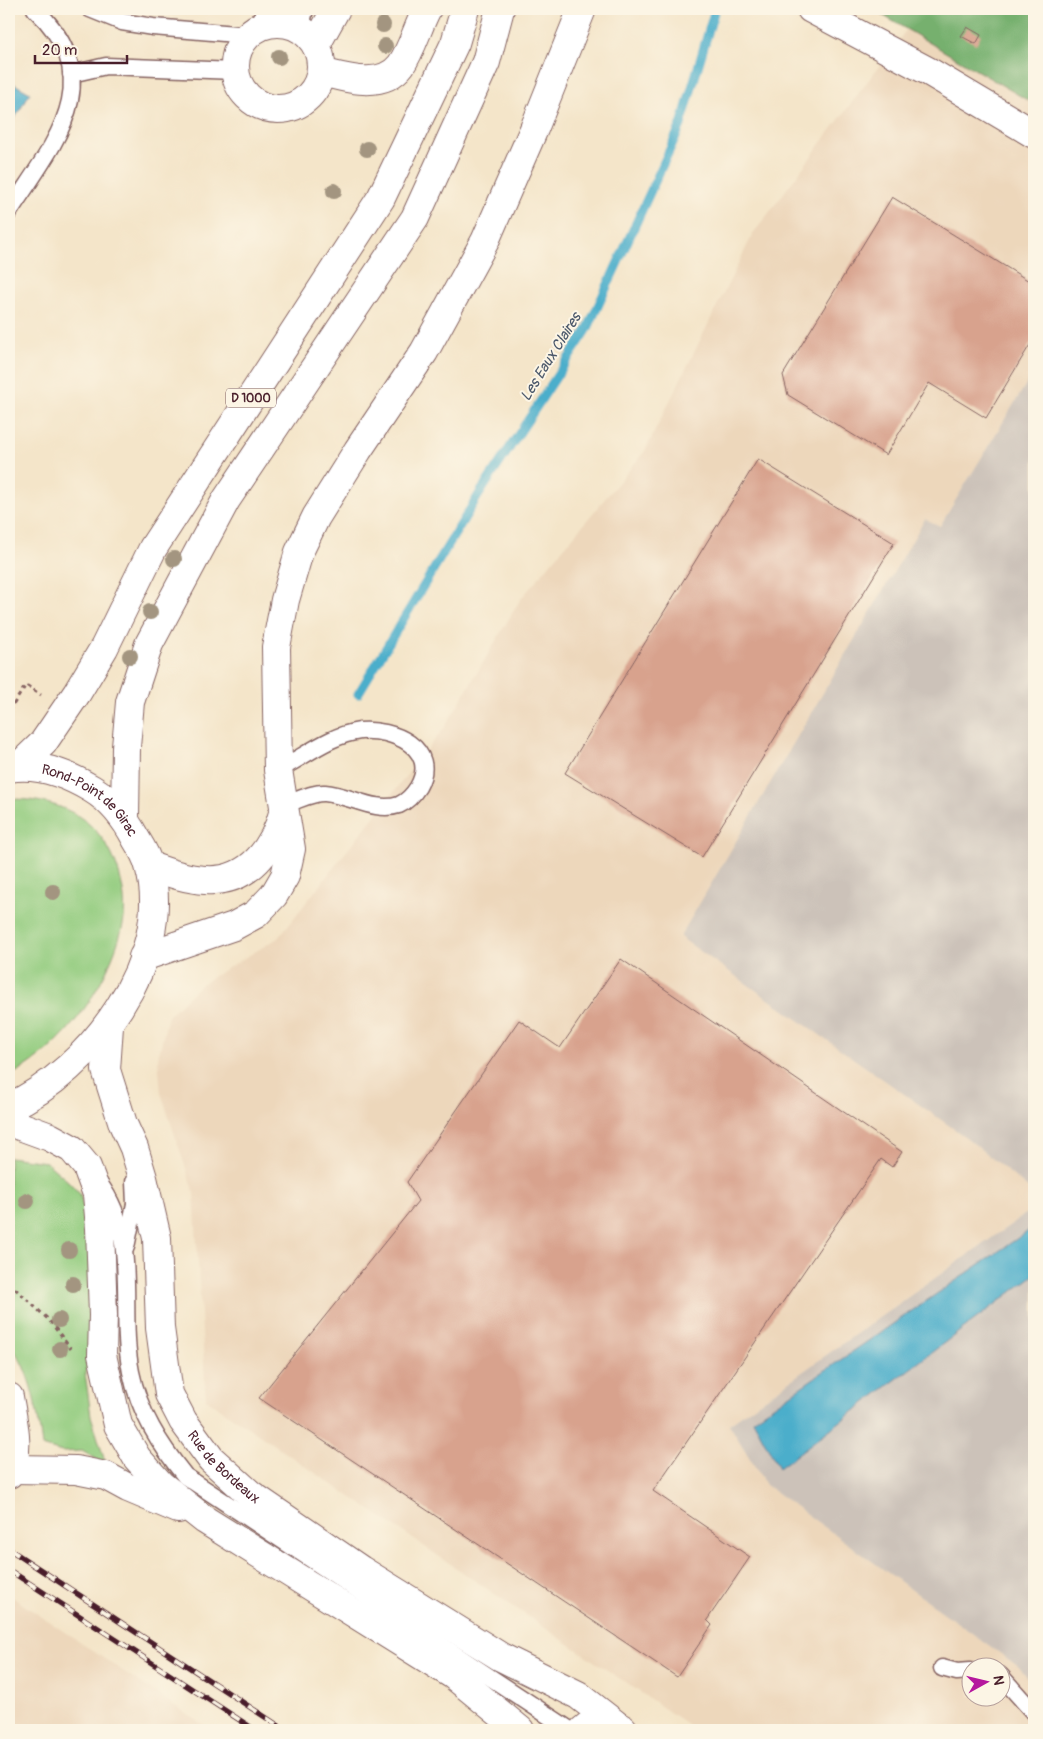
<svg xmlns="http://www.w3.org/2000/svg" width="1043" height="1739" viewBox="0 0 1043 1739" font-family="Pangolin,sans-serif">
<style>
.built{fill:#edd7bb;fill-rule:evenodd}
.industrial{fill:#ccc2b9}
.green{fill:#93cc7f;stroke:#6e7655}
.forest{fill:#76b06e;stroke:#60684c}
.water{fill:#4caecb;stroke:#4b667b}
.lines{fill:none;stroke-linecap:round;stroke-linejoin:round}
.stream{stroke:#4caecb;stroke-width:9}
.building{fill:#d8a28d}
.service-casing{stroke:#866462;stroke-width:19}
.minor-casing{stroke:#866462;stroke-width:30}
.secondary-casing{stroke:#866462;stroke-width:30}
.primary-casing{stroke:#866462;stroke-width:30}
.path{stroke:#866462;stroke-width:3;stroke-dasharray:4 4;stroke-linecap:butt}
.service{stroke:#fff;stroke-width:16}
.minor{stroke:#fff;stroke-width:28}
.secondary{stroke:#fff;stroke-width:28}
.primary{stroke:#fff;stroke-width:28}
.rail-casing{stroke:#4a1f2b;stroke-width:5.5}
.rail{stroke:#fcf5e5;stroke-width:4;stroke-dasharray:11;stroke-linecap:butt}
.tree{fill:#a39580}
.labels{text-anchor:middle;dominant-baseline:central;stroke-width:4;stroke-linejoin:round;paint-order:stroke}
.shield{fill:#fcf5e5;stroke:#7f5f63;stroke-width:1}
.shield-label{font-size:12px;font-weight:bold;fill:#4a1f2b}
.street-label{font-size:14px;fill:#4a1f2b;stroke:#fcf5e5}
.water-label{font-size:15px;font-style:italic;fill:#4b586b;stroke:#fcf5e5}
</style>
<rect width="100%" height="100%" fill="#fcf5e5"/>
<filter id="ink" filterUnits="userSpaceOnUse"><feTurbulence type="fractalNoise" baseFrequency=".02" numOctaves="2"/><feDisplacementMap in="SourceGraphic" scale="10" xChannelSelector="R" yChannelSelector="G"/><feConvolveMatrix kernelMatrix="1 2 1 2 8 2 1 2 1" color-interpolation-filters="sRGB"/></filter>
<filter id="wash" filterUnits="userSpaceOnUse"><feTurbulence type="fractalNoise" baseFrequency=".0096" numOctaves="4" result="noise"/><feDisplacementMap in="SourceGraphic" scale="20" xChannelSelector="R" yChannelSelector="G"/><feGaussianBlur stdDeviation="1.12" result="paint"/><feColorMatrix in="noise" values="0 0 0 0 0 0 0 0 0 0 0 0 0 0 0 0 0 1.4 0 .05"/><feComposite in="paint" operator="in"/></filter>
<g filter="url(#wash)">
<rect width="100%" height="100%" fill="#f4e5c9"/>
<g class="built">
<path d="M907 29 1034 104V371L940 526 925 520 967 1138 1034 1193V1208L729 1424 766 1485 1019 1667 1034 1685V1730H696L206 1399 194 1193 161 1093 158 1058 168 1016 201 984 278 938 445 727 520 600 645 451 753 234ZM970 1666H1000V1696H970Z"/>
<path d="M9 1595 211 1730H9Z"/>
</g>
<g class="industrial">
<path d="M1034 371V1193L967 1138 680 937 925 519 940 526Z"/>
<path d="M1034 1208V1685L1019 1667 766 1485 729 1424Z"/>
</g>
<g class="green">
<path d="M9 799C63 799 102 819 119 873 124 891 127 910 122 929 106 988 64 1049 9 1076Z"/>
<path d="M9 1157 46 1162 69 1182 80 1194 91 1237 98 1334 85 1373 91 1416 106 1465 82 1451 62 1452 42 1446C38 1415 31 1367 9 1344Z"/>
</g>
<path class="forest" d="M872 9H1034V104Z"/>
<g class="water">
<path d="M9 81 30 93 9 128Z"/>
<path d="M1034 1227V1275L779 1468 753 1420Z"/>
</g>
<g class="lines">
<path class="stream" d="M358 694 478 496 587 330 681 125 715 9"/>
</g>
<g id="blocks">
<g class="building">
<path d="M967 27 981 35 976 44 961 36Z"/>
<path d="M892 197 1034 284V338L986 418 929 383 886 455 788 395 783 375Z"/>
<path d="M758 459 894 543 702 857 565 773Z"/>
<path d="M621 959 902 1152 892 1167 881 1159 653 1491 750 1557 707 1620 712 1625 677 1677 259 1398 418 1201 407 1182 519 1020 560 1048Z"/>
</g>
</g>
</g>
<g filter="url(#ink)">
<use href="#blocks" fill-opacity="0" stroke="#866462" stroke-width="1"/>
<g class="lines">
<g class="service-casing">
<g id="service">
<path d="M90 9 122 22 153 27 248 35"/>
<path d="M258 28 265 9"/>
<path d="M301 29 305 9"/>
<path d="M71 74 106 66 235 71"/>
<path d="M9 212C53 144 111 81 35 9"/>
<path d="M278 770C305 756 330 735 360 731 392 728 440 748 418 787 413 795 408 801 399 805 375 813 350 795 325 793 313 792 297 801 285 804"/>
<path d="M99 1183C141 1241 118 1307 131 1372 139 1412 160 1445 185 1476L570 1730"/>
<path d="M126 1247 135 1204 134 1182"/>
<path d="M942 1668 957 1672 970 1671"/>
<path d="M1000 1675 1034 1713"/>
</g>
</g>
<g class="minor-casing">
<g id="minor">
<path d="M811 9 928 71 1034 134"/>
<circle cx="278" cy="66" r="43"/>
<path d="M316 45 336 9"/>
<path d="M321 72C346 78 382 90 401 65 412 49 418 26 427 9"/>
<path d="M150 866C167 872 186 879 205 880 249 883 274 848 284 810"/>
<path d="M143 957 234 926 256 914 274 895 285 876 291 849 278 770 276 647 285 600 299 552 316 517 358 450 424 352 485 241 534 129 582 9"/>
</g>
</g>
<g class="secondary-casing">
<g id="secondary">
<path id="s1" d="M109 1026 106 1070 123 1124 134 1148 143 1178 157 1238 160 1328 169 1394 183 1421 211 1459 250 1494 361 1570 501 1657 578 1695 614 1723"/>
<path d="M9 1122 50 1137 72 1149 87 1167 97 1194 100 1228 103 1315 102 1355 118 1425 137 1458 161 1485 205 1520 453 1675 520 1730"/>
<path d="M12 1469 76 1470 106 1476 128 1488 178 1509"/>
<path d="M583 1730C595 1719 610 1720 623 1729"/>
</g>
</g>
<g class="primary-casing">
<g id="primary">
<path d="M19 766 43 743 77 693 104 648 153 548 381 198 455 43 465 9"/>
<path id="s2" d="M9 768C38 763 67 774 92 789 112 801 125 818 136 839 141 847 147 857 149 866 176 958 89 1072 9 1107"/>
<path d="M125 818 126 747 130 702 149 644 226 500 415 218 486 62 500 9"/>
<path d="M9 1397C13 1421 21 1451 9 1474"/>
</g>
</g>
<g class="path">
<path d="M9 711 26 685 41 695"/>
<path d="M9 1283 49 1320 71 1349"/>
</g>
<use href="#service" class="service"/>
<use href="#minor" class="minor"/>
<use href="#secondary" class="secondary"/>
<use href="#primary" class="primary"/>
<g class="rail-casing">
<g id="rail">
<path d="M9 1549 285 1730"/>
<path d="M9 1570 255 1730"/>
</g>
</g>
<use href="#rail" class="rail"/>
</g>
<g class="tree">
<circle cx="383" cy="25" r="8"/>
<circle cx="385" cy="46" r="8"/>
<circle cx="279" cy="57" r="8"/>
<circle cx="367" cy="149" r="8"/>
<circle cx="334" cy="191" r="8"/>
<circle cx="174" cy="559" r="8"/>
<circle cx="150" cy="612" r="8"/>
<circle cx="130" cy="656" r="8"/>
<circle cx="53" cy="892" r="8"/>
<circle cx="27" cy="1201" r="8"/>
<circle cx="69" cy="1250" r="8"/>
<circle cx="73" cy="1284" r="8"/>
<circle cx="59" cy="1320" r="8"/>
<circle cx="60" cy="1349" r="8"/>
</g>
</g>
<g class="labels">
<rect class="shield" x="226" y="388.5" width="50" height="19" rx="4"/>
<g class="shield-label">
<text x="251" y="398">D 1000</text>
</g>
<g class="street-label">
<text stroke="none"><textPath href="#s2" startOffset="92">Rond-Point de Girac</textPath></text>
<text stroke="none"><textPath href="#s1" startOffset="469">Rue de Bordeaux</textPath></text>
</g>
<g class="water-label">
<text transform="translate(551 357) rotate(-58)">Les Eaux Claires</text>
</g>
</g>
<rect width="1043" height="1739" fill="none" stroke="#fcf5e5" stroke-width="30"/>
<g transform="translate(986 1682) rotate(82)"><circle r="24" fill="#fcf5e5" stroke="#b59f9b"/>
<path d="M0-4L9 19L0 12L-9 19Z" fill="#b5179e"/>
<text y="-8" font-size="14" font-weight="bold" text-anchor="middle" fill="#4a1f2b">N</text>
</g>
<path d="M35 55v8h92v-8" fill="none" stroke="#4a1f2b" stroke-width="2.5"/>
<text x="42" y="55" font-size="15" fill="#4a1f2b" stroke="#fcf5e5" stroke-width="4" paint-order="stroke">20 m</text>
</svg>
